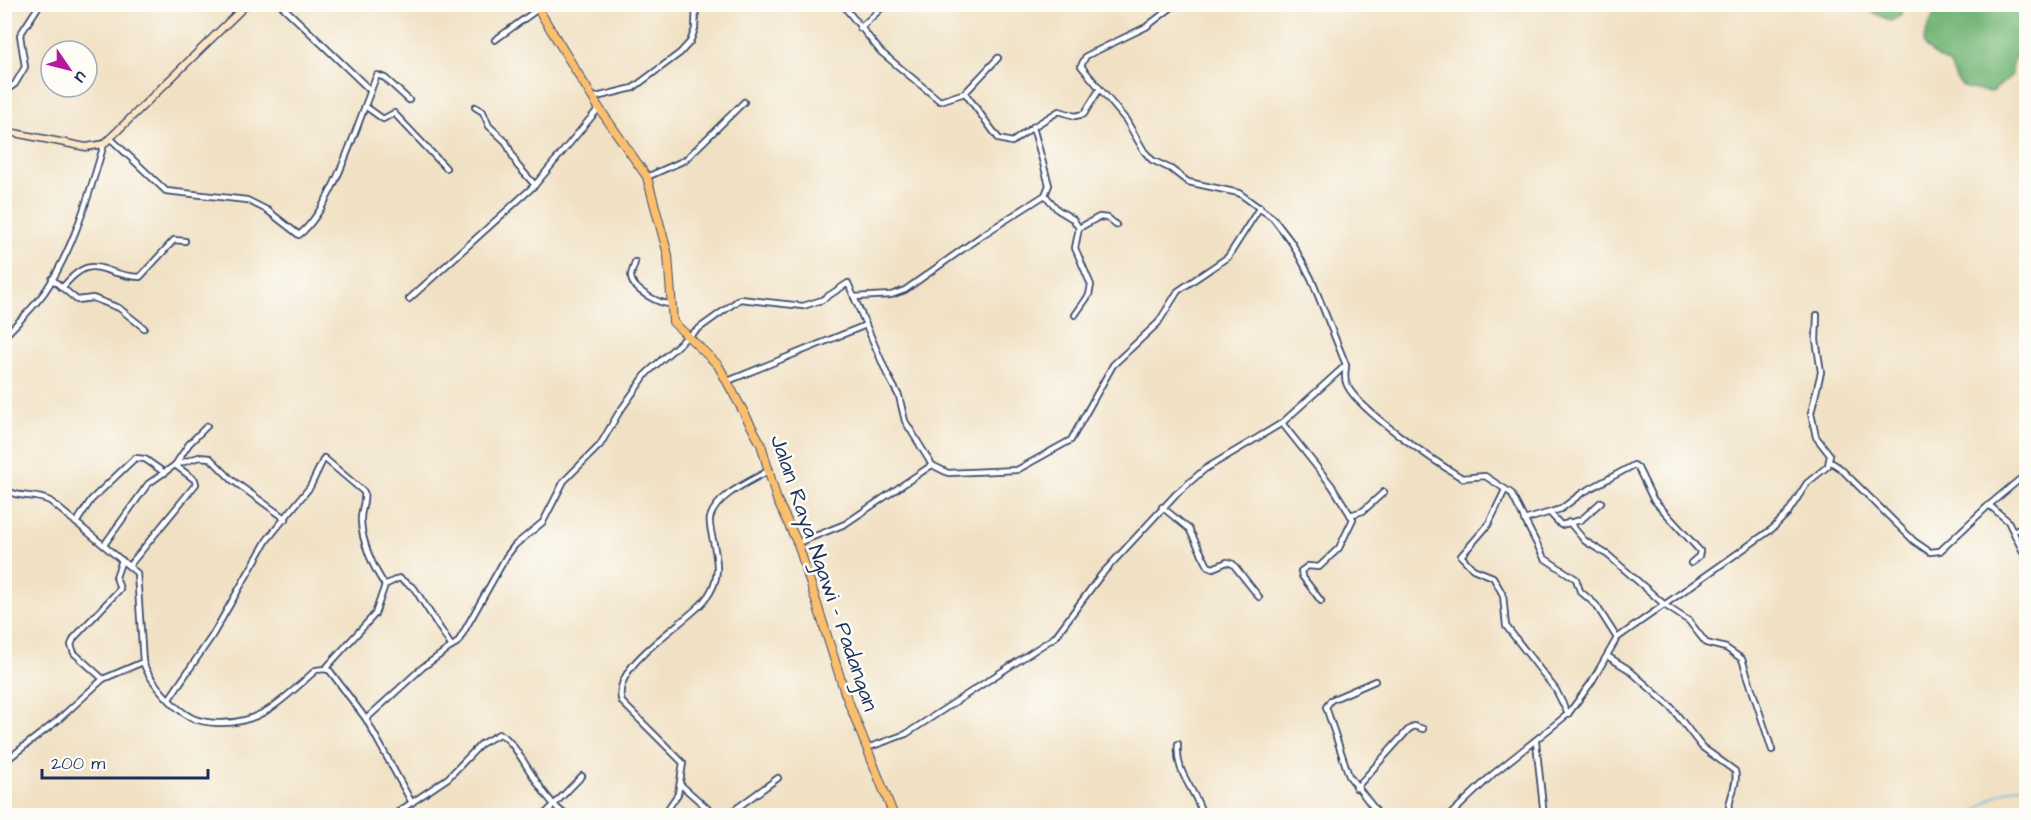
<svg xmlns="http://www.w3.org/2000/svg" width="2031" height="820" viewBox="0 0 2031 820" font-family="'Architects Daughter',sans-serif">
<style>
.forest{fill:#76b778;stroke:#48736b;stroke-width:1.5}
.lines{fill:none;stroke-linecap:round;stroke-linejoin:round}
.stream{stroke:#63b5de;stroke-width:1.5}
.street-casing{stroke:#3b4a6d;stroke-width:8}
.secondary-casing{stroke:#3b4a6d;stroke-width:9}
.highway-casing{stroke:#3b4a6d;stroke-width:10}
.street{stroke:#fff;stroke-width:4.5}
.secondary{stroke:#fde5c5;stroke-width:6}
.highway{stroke:#fabe6d;stroke-width:8}
.labels{text-anchor:middle;dominant-baseline:central;stroke-width:5;stroke-linejoin:round;paint-order:stroke}
.street-label{font-size:22px;fill:#1b2f5e;stroke:#fdfcf7}
</style>
<rect width="100%" height="100%" fill="#fdfcf7"/>
<filter id="ink" filterUnits="userSpaceOnUse"><feTurbulence type="fractalNoise" baseFrequency=".0167" numOctaves="2"/><feDisplacementMap in="SourceGraphic" scale="12" xChannelSelector="R" yChannelSelector="G"/><feConvolveMatrix kernelMatrix="1 2 1 2 8 2 1 2 1" color-interpolation-filters="sRGB"/></filter>
<filter id="wash" filterUnits="userSpaceOnUse"><feTurbulence type="fractalNoise" baseFrequency=".008" numOctaves="4" result="noise"/><feDisplacementMap in="SourceGraphic" scale="24" xChannelSelector="R" yChannelSelector="G"/><feGaussianBlur stdDeviation="1.35" result="paint"/><feColorMatrix in="noise" values="0 0 0 0 0 0 0 0 0 0 0 0 0 0 0 0 0 1.4 0 .05"/><feComposite in="paint" operator="in"/></filter>
<g filter="url(#wash)">
<rect width="100%" height="100%" fill="#f1e1c4"/>
<g class="forest">
<path d="M1858 5H1904L1900 16 1891 21Z"/>
<path d="M1934 5H2026C2027 19 2025 34 2020 47 2015 60 2012 61 2012 75L1992 92C1966 89 1959 91 1950 64 1915 44 1921 45 1936 10Z"/>
</g>
<g class="lines">
<path class="stream" d="M1972 816C1987 799 2004 788 2026 785"/>
</g>
</g>
<g filter="url(#ink)">
<g class="lines">
<g class="street-casing">
<g id="street">
<path d="M280 4 371 91"/>
<path d="M842 4 881 52 940 101 965 93 998 58"/>
<path d="M860 28 886 4"/>
<path d="M495 40 538 9"/>
<path d="M4 92 15 84 25 67 20 35 40 4"/>
<path d="M965 93 999 139 1012 142 1033 127"/>
<path d="M592 98 633 88 680 53 690 42 695 29 696 4"/>
<path d="M365 106 383 119 394 113 446 168"/>
<path d="M475 107 483 112 489 126 506 142 517 165 535 185"/>
<path d="M111 139 166 191 247 200 267 210 299 235C334 207 359 117 377 75L385 78 409 100"/>
<path d="M647 177 685 160 744 102"/>
<path d="M1045 195 1058 210 1073 219 1079 228 1075 248 1091 285 1089 295 1075 315"/>
<path d="M1079 228 1099 217 1108 218 1116 225"/>
<path d="M635 262C634 267 631 272 631 277 632 290 659 304 671 304"/>
<path d="M52 279 77 300 93 298 119 308 144 328"/>
<path d="M62 288C94 249 100 276 140 277L174 240 185 241"/>
<path d="M854 297 891 295 905 290 984 234 1045 195 1049 185 1033 127 1059 111 1075 116 1084 114 1099 90"/>
<path d="M409 299 535 185 599 108"/>
<path d="M4 337C17 323 33 308 44 293 73 251 90 192 104 144"/>
<path d="M1346 367C1345 373 1344 379 1347 385 1359 411 1436 462 1462 478L1485 476 1511 493 1544 558 1576 579 1580 591 1596 605 1617 638"/>
<path d="M728 381 866 325"/>
<path d="M1282 423 1332 486 1353 519 1339 548 1319 567 1308 566 1301 571 1302 576 1321 601"/>
<path d="M1831 462 1840 468 1914 541 1930 552 1940 551 1989 505 2008 521 2026 558"/>
<path d="M175 465 199 457 210 458 232 480 286 519"/>
<path d="M932 465 948 473 1017 470 1071 440 1113 365 1158 323 1178 291 1228 257 1260 207"/>
<path d="M4 489C18 499 35 493 50 501L137 573 143 662 103 679 57 721 4 762"/>
<path d="M1505 490 1488 525 1461 556 1473 569 1493 577 1503 595 1506 626 1556 690 1568 714"/>
<path d="M1989 505 2026 474"/>
<path d="M1162 507 1189 529 1208 566 1213 568 1227 562 1233 564 1259 597"/>
<path d="M1550 513 1561 525 1581 520 1601 502"/>
<path d="M1350 515 1363 511 1384 492"/>
<path d="M1524 520 1561 509 1582 493 1634 465 1638 468 1653 499 1700 551 1699 556 1691 563"/>
<path d="M1569 522 1585 541 1608 555 1666 606 1689 621 1706 643 1726 648 1742 659 1772 750"/>
<path d="M76 523 91 500 135 458 145 459 165 473"/>
<path d="M2014 531 2026 524"/>
<path d="M104 545 148 484 175 465 189 444 207 426"/>
<path d="M129 566 196 484 195 480 175 465"/>
<path d="M1607 656 1628 669 1671 707 1702 747 1735 771C1739 786 1726 800 1729 816"/>
<path d="M143 662C148 677 162 693 173 704 188 718 197 722 217 723 262 725 284 698 316 670L325 669 330 671 366 719 412 803"/>
<path d="M325 669 375 614 385 585 399 578 414 588 452 647"/>
<path d="M103 679 74 653 71 645 74 638 120 589 116 577 122 560"/>
<path d="M1375 681 1331 700 1326 707 1349 776 1380 816"/>
<path d="M169 699 212 636 267 540 310 487 324 458 364 492C366 503 360 511 361 521 362 542 373 568 385 585"/>
<path d="M366 719 423 667 458 642 506 557 515 545 543 522 564 481 600 445 618 414 647 373 687 337 740 299 803 306 822 300 848 283 887 374 899 396 905 421 932 465 845 524 798 543"/>
<path d="M1536 742 1544 816"/>
<path d="M1178 744C1175 775 1195 787 1203 816"/>
<path d="M867 748 906 734 1055 637 1101 575 1176 494 1205 469 1282 423 1346 365 1311 278 1292 243 1273 218 1239 193 1188 182 1171 169 1152 160 1144 151 1126 120 1081 66 1086 56 1146 27 1176 4"/>
<path d="M681 785 716 816"/>
<path d="M1356 788 1408 730 1414 726 1423 729"/>
<path d="M392 816 448 778 481 744 499 734C516 737 540 801 568 816"/>
<path d="M543 816 582 776"/>
<path d="M586 816 599 813 606 816"/>
<path d="M663 816 678 794 683 763 622 702C609 666 684 625 704 601 722 580 718 561 712 536 711 531 709 524 710 518 716 495 751 481 770 470"/>
<path d="M726 816 778 778"/>
<path d="M1449 816 1493 774 1568 714 1591 683 1617 638 1772 529 1787 514 1807 483 1828 466 1830 455 1816 437 1811 413 1821 372 1816 340 1817 315"/>
</g>
</g>
<g class="secondary-casing">
<path id="secondary" d="M4 131 86 147 104 144 247 4"/>
</g>
<g class="highway-casing">
<path id="highway" d="M535 4 599 108 647 177 668 255 673 322 718 365 761 444 777 500 798 544 845 693 894 816"/>
</g>
<use href="#street" class="street"/>
<use href="#secondary" class="secondary"/>
<use href="#highway" class="highway"/>
</g>
</g>
<g class="labels">
<g class="street-label">
<text transform="translate(824 573) rotate(71)">Jalan Raya Ngawi - Padangan</text>
</g>
</g>
<rect width="2031" height="820" fill="none" stroke="#fdfcf7" stroke-width="24"/>
<g transform="translate(69 69) rotate(125)"><circle r="28" fill="#fdfcf7" stroke="#a3aaba" stroke-width="1.5"/>
<path d="M0-4.5L10 22L0 15L-10 22Z" fill="#b5179e"/>
<text y="-9" font-size="16" font-weight="bold" text-anchor="middle" fill="#1b2f5e">U</text>
</g>
<path d="M42 769v9h166v-9" fill="none" stroke="#1b2f5e" stroke-width="3"/>
<text x="51" y="769" font-size="18" fill="#1b2f5e" stroke="#fdfcf7" stroke-width="4.5" paint-order="stroke">200 m</text>
</svg>
